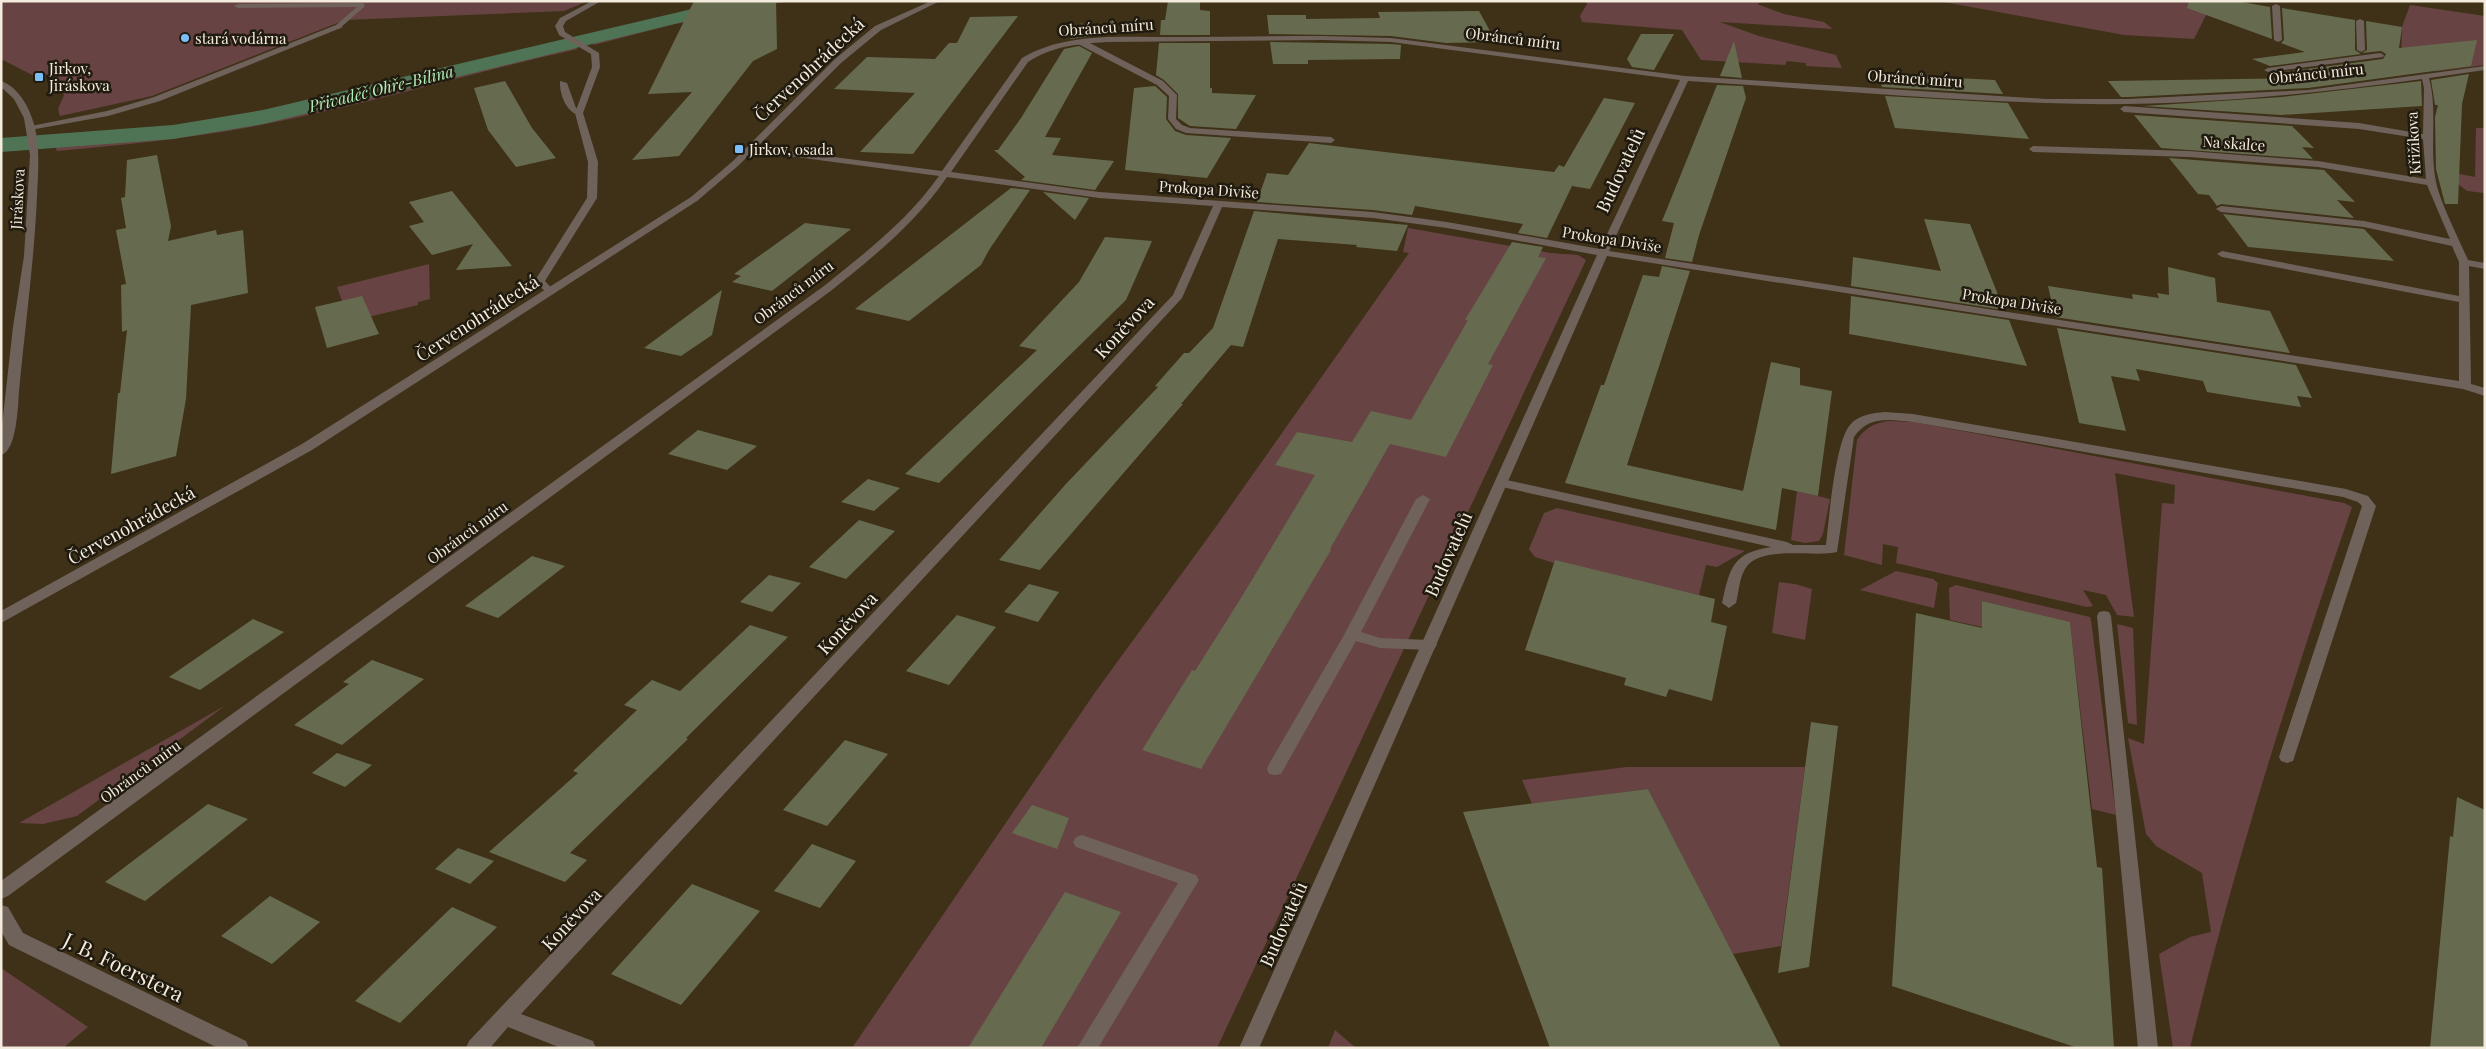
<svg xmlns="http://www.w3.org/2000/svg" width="2486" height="1049" viewBox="0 0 2486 1049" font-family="'Playfair Display',serif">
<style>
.green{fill:#674343}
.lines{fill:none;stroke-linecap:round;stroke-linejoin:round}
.canal{fill:#4f7455;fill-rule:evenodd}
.building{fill:#666b4f}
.service{fill:#6f625b;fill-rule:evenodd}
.minor{fill:#6f625b;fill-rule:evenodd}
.tertiary{fill:#6f625b;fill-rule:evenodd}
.poi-dot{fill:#7bbef9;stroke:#201a0f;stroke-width:2}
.labels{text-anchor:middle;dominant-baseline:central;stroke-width:5;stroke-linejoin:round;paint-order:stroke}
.far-street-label{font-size:15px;fill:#f3ecdd;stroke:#201a0f}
.far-poi-label{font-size:15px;fill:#f3ecdd;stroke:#201a0f;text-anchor:start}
.far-water-label{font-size:16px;font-style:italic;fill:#b2f0bc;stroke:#201a0f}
.street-label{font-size:18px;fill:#f3ecdd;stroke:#201a0f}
.near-street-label{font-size:21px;fill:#f3ecdd;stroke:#201a0f}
</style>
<rect width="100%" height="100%" fill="#3e3118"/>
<g class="green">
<path d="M1 1H588L564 11 345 20 152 96 60 116 58 109 64 95 45 73 34 76 1 59Z"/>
<path d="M773 1H789L671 25 594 45 590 41 701 15Z"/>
<path d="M1586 1H1764L1757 4 1784 14 1824 22 1833 29 1720 22 1759 36 1836 55 1842 68 1806 66V63L1787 61 1785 65 1701 60 1682 30 1582 22 1580 16 1587 4Z"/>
<path d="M1938 1H2213L2194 39 2124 35Z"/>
<path d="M2410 5 2485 16V65L2438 71 2401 58 2402 27Z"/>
<path d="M571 46 578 49C481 70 387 99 290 119 213 136 135 144 57 151L54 144 184 135 261 123Z"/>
<path d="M2476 128H2485V196L2484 193 2467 191 2440 170 2475 177Z"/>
<path d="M1408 228 1551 253 1578 255 1586 260 1217 1048H852L1096 691 1215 528 1409 253 1403 252Z"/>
<path d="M429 264 430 299 418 302V305L364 318H348L337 287Z"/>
<path d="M1888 421 1914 422 2344 503 2352 507C2291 685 2234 865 2190 1048H2173L2159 954 2190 937 2211 932 2202 873 2156 846 2146 834 2128 738 2144 744 2162 503 2174 504 2175 485 2115 473 2134 617 2117 615 2106 595 2083 590 2093 606 2087 607 1896 563 1898 547 1883 544 1882 565 1844 555 1857 440C1865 428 1874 423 1888 421Z"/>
<path d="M1797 491 1830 499 1823 534 1819 541 1805 543 1791 540Z"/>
<path d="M1557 508 1745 551 1717 567 1706 565 1699 595 1554 563 1535 557 1529 549 1544 513Z"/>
<path d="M1896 571 1933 579 1938 583 1934 608 1860 590Z"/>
<path d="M1779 582 1795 584 1812 589 1805 640 1772 633Z"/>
<path d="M1956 585 2090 617 2091 620 2116 815 2092 809 2070 623 1982 601V627L1950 620 1949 588Z"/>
<path d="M2117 624 2133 628 2137 725 2128 723Z"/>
<path d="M226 705 77 816 43 824 19 823Z"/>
<path d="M1627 767H1805L1781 946 1733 954 1648 789 1532 804 1522 780Z"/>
<path d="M1 968 88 1027 63 1048H1Z"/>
<path d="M1335 1030 1356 1048H1328Z"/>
</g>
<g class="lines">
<path class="canal" d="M726 1H745L748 5 745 9 699 18 263 124 173 139 1 152V138L173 125 263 110Z"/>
</g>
<g class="building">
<path d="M694 1H776L777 49 753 61 679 156 632 160 692 92 648 94Z"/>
<path d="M1168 1H1200V10L1210 11V35H1160L1161 20H1165Z"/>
<path d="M2189 1H2236L2270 7 2272 39 2187 8Z"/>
<path d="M2282 8 2355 20V50L2361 54 2270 66 2252 59 2305 52 2281 43 2284 40Z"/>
<path d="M1479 11 1496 42 1446 43 1391 36 1269 34 1267 15H1306V19L1380 18 1378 12Z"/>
<path d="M1018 16 913 154 860 152 915 93 834 89 867 57 935 59 949 43H957L970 17Z"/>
<path d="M2366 21 2402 27 2399 48 2477 40 2471 66 2308 88 2128 97H2121L2108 81 2302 78 2285 72 2383 59 2386 54 2381 51 2362 53 2367 50Z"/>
<path d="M1081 23 1102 35 1070 39Z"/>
<path d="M1641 34H1674L1654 70 1632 67 1627 59Z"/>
<path d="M1734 41 1742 78 1720 76Z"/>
<path d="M1270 42 1391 44 1401 45 1400 59 1308 60V64H1273Z"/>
<path d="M1159 43H1210V88H1212V93L1256 95 1236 129 1190 126 1178 118V94L1164 80 1156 75Z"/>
<path d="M1079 46 1092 53 1045 137 1061 138 1052 155 1114 161 1095 190 1021 180 1025 177 994 150H998L1021 118 1064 49Z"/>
<path d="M1878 74 1995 80 2003 94 1882 87Z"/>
<path d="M2469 74 2462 104 2458 204H2445L2436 169 2435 117 2438 105H2435L2431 80Z"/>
<path d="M505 81 532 128 556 158 516 167 488 130 474 88Z"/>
<path d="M2421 81 2422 106 2281 115 2143 106 2282 97Z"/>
<path d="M1717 85 1743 86 1746 98 1699 235 1692 262 1665 258 1674 223 1662 221Z"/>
<path d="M1155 86 1167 97 1166 119 1175 131 1186 135 1231 138 1207 178 1125 170 1134 88Z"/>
<path d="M1885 96 2008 103 2029 139 1895 128Z"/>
<path d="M1604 98 1635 103 1590 189 1572 186 1547 238 1518 233 1523 224 1415 206 1412 215 1373 210 1257 202 1267 173 1288 175 1309 143 1554 172 1559 165 1564 167Z"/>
<path d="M2134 115 2292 126 2314 148 2302 147 2313 159 2161 148Z"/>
<path d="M157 155 171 226 168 241 216 230 217 235 243 230 248 293 191 305 186 399 176 456 111 474 118 393H120L127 330 122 332 121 285 126 284 116 230 126 228 121 198 125 197 127 160Z"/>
<path d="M2169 158 2324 170 2355 202 2337 200 2354 218 2221 204 2217 206 2209 195 2198 194Z"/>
<path d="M1011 188 1030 190 989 250 981 265 909 321 855 309Z"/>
<path d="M452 191 483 230 512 266 456 270 473 244 432 255 409 226 424 222 409 202Z"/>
<path d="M1043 192 1089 198 1075 220Z"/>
<path d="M1254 211 1408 225 1397 251 1356 247 1357 245 1278 239 1243 347 1231 345 1181 404H1183L1040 570 999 560 1065 485 1158 387 1155 386 1184 353H1189L1213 328Z"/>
<path d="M2223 214 2364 229 2394 261 2248 247Z"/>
<path d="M1924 219 1970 224 2004 310 1851 286 1853 257 1941 271Z"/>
<path d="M805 223 851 229 772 291 732 282 741 276 734 274Z"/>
<path d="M1105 237 1152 241 1126 300 939 483 905 474 1037 350 1019 346 1079 282Z"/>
<path d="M1512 242 1543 247 1538 257 1546 258 1488 364 1493 365 1446 457 1390 444 1330 549 1331 550 1201 769 1142 750 1192 670 1195 671 1241 598 1315 475 1275 465 1297 432 1352 442 1371 411 1411 420 1468 320H1465Z"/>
<path d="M1662 266 1690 271 1627 465 1743 491 1771 362 1800 368V385L1832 391 1820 480 1818 496 1782 488 1776 530 1565 483 1601 385H1604L1643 275 1659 277Z"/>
<path d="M2168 267 2215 278 2217 302 2270 311 2290 353 2055 317 2048 286 2133 299 2132 294 2159 298 2157 293 2169 295Z"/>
<path d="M722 290 712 335 681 356 644 348Z"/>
<path d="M362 296 379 334 327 348 315 307Z"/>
<path d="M1851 296 2009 320 2027 366 1849 334Z"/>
<path d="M2057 328 2296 365 2312 398 2297 396 2301 407 2255 400 2207 392 2203 381 2136 369 2140 381 2111 376 2126 431 2079 423Z"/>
<path d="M698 430 757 446 727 470 668 454Z"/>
<path d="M868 479 900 488 874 511 841 502Z"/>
<path d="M859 520 895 531 846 579 809 567Z"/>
<path d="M532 556 565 566 498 618 465 606Z"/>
<path d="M1555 560 1715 599 1711 622 1727 626 1712 701 1669 689 1666 697 1624 685 1626 678 1525 650Z"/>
<path d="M769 575 801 583 772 612 740 602Z"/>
<path d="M1029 584 1059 592 1038 622 1004 612Z"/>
<path d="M1982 601 2070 622 2097 867 2102 868 2114 1048H2078L1892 986 1916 613 1982 628Z"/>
<path d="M957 615 996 627 949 685 906 671Z"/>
<path d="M253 619 284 632 200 690 169 677Z"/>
<path d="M750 625 788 637 686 738 688 739 570 853 587 860 565 882 489 852 578 773 573 771 637 710 624 705 652 680 680 691Z"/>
<path d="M372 660 424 679 342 745 294 725 349 684 343 682Z"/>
<path d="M1811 722 1838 726 1809 967 1778 973Z"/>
<path d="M845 740 888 754 827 826 783 810Z"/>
<path d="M337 753 372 765 345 787 312 773Z"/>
<path d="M1648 789 1746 979 1781 1048H1550L1463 812Z"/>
<path d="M2457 797 2485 810V1048H2430L2450 836 2453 837Z"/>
<path d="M208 804 248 819 145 901 105 882Z"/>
<path d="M1032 805 1069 818 1057 849 1012 833Z"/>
<path d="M812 844 856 861 820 908 774 891Z"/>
<path d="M458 848 494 861 470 884 435 869Z"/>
<path d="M692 884 760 911 681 1005 611 974Z"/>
<path d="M1065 892 1121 912 1041 1048H968Z"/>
<path d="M270 896 320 922 272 964 221 936Z"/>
<path d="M452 907 497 927 400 1023 355 1001Z"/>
</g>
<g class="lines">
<g class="service">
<path d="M363 3 365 6 339 29H336V25L357 7 238 8 234 6 238 4Z"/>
<path d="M2276 4 2280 6 2282 40 2278 42 2274 40 2272 6Z"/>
<path d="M2360 19 2364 21 2365 50 2361 52 2357 50 2356 21Z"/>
<path d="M1078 40H1084L1163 81 1177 95 1176 119 1182 125 1190 128 1331 137 1335 140 1331 143 1186 133 1176 129 1168 119 1169 96 1157 85 1078 44Z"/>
<path d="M2380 53 2384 55 2383 57 2268 72 2264 70 2268 68Z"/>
<path d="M560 81 567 83 576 108 582 111V115C567 116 559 93 560 81Z"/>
<path d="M1885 412 1913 414 2346 489 2368 496 2376 506 2293 761 2287 763 2281 761 2279 757 2362 506 2358 502 2343 497 1913 422C1890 420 1869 415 1854 437L1837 552C1814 558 1759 544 1745 569 1739 579 1739 592 1736 603L1729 608 1722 603C1730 568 1732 553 1771 547L1502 487 1495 483 1502 479 1787 542 1793 545H1826C1829 519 1835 442 1850 425 1858 415 1872 413 1885 412Z"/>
<path d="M1423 495 1430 499 1361 632 1380 638 1429 640 1434 641 1437 645 1434 649 1429 650 1380 648 1356 641 1281 774 1275 775 1269 774 1267 769 1269 764 1344 635 1416 499Z"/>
<path d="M2104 611 2109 612 2111 616 2158 1048H2138L2097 616 2099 612Z"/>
<path d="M1082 835 1196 875 1199 880 1098 1048H1077L1178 883 1076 847 1073 842 1076 837Z"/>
</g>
<g class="minor">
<path d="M592 1H601L566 21 563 26 565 32 599 53 600 67 583 113 598 162 597 198 545 281 555 292 550 295 534 282 587 198 588 162 575 113 592 67 591 54 559 35 555 26 560 18Z"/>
<path d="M336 25 343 27 160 101 108 116 30 130 26 127 107 111 154 97Z"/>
<path d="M1323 36 1391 38 1685 76 2046 99H2128L2308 90 2485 66V70L2429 78C2438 110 2429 148 2436 182 2440 202 2459 239 2468 260L2485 263V269L2469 266 2471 384 2485 388V396L2463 389 1607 256 1259 1048H1239L1597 255 1447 228 1373 218 1222 207 1182 298 521 1014 593 1041 596 1048H561L508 1027 490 1048H466L469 1041 1173 295 1213 206 1099 198 947 177C916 223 874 256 832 290L8 896 1 899V881L824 286C866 252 908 220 939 176L751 151 747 148 748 146 942 171 1022 58C1068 30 1130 38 1182 37 1229 37 1276 36 1323 36ZM1323 40 1391 42 1680 80 1600 249 1447 222 1373 212 1099 192 951 172 1028 62C1052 46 1078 44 1106 42ZM2422 79 2424 88 2423 134 2359 123 2124 106 2120 109 2124 112 2359 129 2423 139 2426 179 2318 161 2189 151 2033 146 2029 149 2033 152 2189 157 2318 167 2427 185 2450 239 2364 221 2221 206 2216 209 2221 212 2364 227 2452 246 2459 262V296L2222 251 2217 254 2222 257 2459 302V381L1609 251 1688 81C1807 88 1926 99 2046 103 2171 108 2298 96 2422 79Z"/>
<path d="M1 905 8 907 23 933 246 1041 249 1048H218L9 945 1 931Z"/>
</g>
<g class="tertiary">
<path d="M931 1H940L881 30 841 63 739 165 697 201 312 450 1 623V611L302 444 691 197 733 161 835 59 875 26Z"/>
<path d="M1 81C16 86 27 103 32 118 41 143 38 171 37 197 34 263 25 327 19 391 18 405 17 451 1 455V434L13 327 24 256 30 155 24 118 14 99 1 87Z"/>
</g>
</g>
<g class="poi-dot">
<circle cx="185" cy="38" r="5"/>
<rect x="34" y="72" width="10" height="10" rx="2.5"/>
<rect x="734" y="144" width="10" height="10" rx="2.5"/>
</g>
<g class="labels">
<g class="far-street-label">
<text transform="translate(1106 27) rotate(-4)">Obránců míru</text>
<text transform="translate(1513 38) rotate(7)">Obránců míru</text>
<text transform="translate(2316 73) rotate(-6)">Obránců míru</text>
<text transform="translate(1915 78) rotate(4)">Obránců míru</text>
<text transform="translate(2234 143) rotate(4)">Na skalce</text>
<text transform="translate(2413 143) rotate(-93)">Křižíkova</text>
<text transform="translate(1209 189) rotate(4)">Prokopa Diviše</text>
<text transform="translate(17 199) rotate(-87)">Jiráskova</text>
<text transform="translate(1612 239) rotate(9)">Prokopa Diviše</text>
<text transform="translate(793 292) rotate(-37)">Obránců míru</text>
<text transform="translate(2012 301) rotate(9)">Prokopa Diviše</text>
<text transform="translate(467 532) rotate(-36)">Obránců míru</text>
<text transform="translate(140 771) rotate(-36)">Obránců míru</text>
</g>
<g class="far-poi-label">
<text x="195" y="38">stará vodárna</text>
<text x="49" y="68">Jirkov,<tspan x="49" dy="17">Jiráskova</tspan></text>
<text x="749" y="149">Jirkov, osada</text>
</g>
<g class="far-water-label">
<text transform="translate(381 88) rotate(-14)">Přivaděč Ohře-Bílina</text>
</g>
<g class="street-label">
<text transform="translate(809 69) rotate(-43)">Červenohrádecká</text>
<text transform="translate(1620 170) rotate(-65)">Budovatelů</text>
<text transform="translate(477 318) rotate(-33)">Červenohrádecká</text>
<text transform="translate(1124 327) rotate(-47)">Koněvova</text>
<text transform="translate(131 525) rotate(-29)">Červenohrádecká</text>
<text transform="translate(1448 554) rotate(-66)">Budovatelů</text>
<text transform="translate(847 623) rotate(-47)">Koněvova</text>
<text transform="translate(571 919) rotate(-47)">Koněvova</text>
<text transform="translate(1283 924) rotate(-66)">Budovatelů</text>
</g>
<g class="near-street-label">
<text transform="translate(124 966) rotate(26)">J. B. Foerstera</text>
</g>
</g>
<rect width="2486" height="1049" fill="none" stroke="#f3ecdd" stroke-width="5"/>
</svg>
